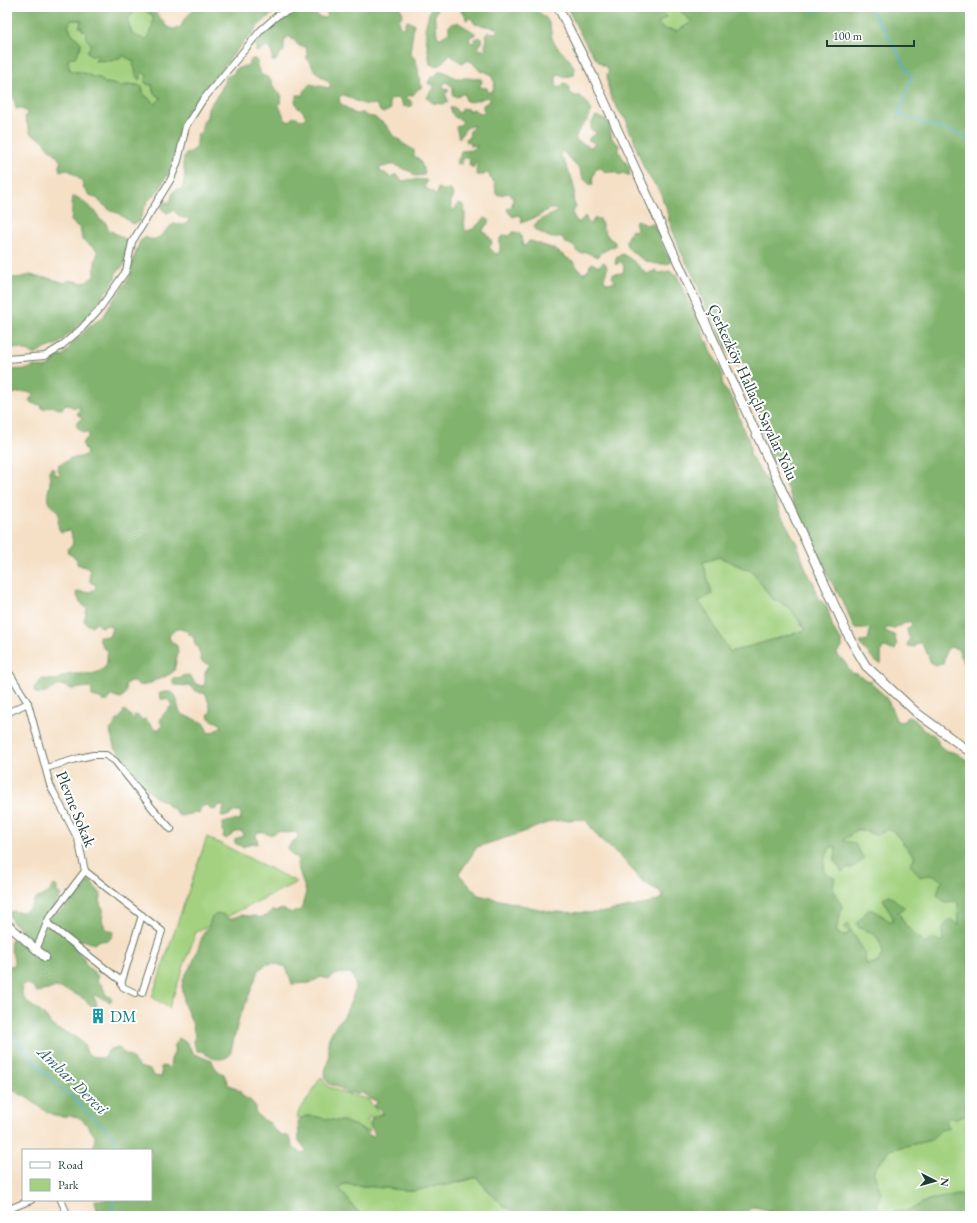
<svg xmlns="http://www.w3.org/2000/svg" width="977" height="1223" viewBox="0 0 977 1223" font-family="'EB Garamond',serif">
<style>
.green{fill:#a3d17f;stroke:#61875a}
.forest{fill:#82b36e;stroke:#507851;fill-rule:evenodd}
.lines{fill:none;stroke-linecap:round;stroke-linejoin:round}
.stream{stroke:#55b1d3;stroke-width:1.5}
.street-casing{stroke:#6a7667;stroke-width:8}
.secondary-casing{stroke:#6a7667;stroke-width:10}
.street{stroke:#fff;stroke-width:6}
.secondary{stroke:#fff;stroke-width:8}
.labels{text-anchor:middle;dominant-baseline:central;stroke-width:4;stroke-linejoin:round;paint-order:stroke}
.street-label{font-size:16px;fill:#1f3d34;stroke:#fff}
.culture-label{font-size:16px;fill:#0d838f;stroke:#fff;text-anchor:start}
.water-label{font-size:17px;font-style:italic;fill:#2f6064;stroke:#fff}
</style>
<rect width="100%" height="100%" fill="#fff"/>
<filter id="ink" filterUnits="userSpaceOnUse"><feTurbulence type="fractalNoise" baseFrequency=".025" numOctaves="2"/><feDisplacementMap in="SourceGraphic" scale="8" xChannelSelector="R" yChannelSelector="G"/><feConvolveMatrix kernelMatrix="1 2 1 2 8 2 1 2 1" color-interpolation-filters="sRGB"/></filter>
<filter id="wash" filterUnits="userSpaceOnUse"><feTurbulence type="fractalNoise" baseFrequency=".012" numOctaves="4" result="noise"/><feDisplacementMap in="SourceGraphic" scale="16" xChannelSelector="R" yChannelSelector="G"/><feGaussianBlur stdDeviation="0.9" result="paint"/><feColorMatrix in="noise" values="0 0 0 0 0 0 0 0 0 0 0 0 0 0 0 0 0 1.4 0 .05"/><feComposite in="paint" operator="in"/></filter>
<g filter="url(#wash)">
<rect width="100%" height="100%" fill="#f5e0c6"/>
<g class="green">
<path d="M654 7H676L692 22 677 31 663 29 657 23 667 17Z"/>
<path d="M136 8C142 8 148 12 153 16 153 25 153 33 146 40L131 34 127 19Z"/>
<path d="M71 20H80L83 30 86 32 91 45 87 52 90 56 98 55 99 57 95 59 96 61 102 60 112 61 124 56 136 63 133 65 136 69 135 72 141 78V75L142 72 146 74 147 76V84L152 85 153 91 161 98 155 104 143 93V89L138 85 129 84 123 86 109 83H104L100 78C97 78 94 78 91 77 85 75 81 70 75 72L69 69C70 64 65 61 70 57H73C77 53 82 49 81 43L71 32 68 26Z"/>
<path d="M719 557 753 572 771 598 790 608 806 630 730 652 702 605 698 602 712 594 703 562Z"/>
<path d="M889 828 894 832 928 874 937 875 943 882 958 901 959 925 943 942 924 944 914 933 907 927 898 912 905 908 883 899 893 918 891 923 877 912 859 928C877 933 878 935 883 953L877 963 866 964 864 951 850 933 842 936 836 931 842 907C837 895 822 874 824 862 825 857 828 851 830 846L836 847 835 861 843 872 847 868 842 841C859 827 855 828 876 835Z"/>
<path d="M207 837 297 882 196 932 169 1008 152 997Z"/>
<path d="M322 1077 327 1086 346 1094 368 1099 373 1107 383 1114 369 1118 367 1120 370 1125 369 1132 350 1124 335 1122 314 1118H297L299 1111 311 1095 319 1079Z"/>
<path d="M970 1114V1193L928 1200 910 1210 894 1212 890 1216H884L877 1205 873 1171 889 1150 931 1140 941 1130 950 1128 945 1122 950 1117 956 1119Z"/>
<path d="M477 1177C487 1192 504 1206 519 1216H362L358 1212 339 1188 344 1184 414 1191 439 1185H447L465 1181Z"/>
</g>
<g class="forest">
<path d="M7 7H150L163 21 166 26 172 29 180 28 184 20 196 7H280L258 26 251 36 247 39 234 53 217 76 213 78 186 112 169 173 163 181 161 188 148 201 144 208 139 222 132 224 118 213 111 211 100 202 98 199 88 194 84 189 82 181C76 177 72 171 66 169L63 171H60L59 168 61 162 54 152 49 149 43 140 31 134 25 118 27 114 26 111 19 108 16 109 14 99 7 87ZM136 8C142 8 148 12 153 16 153 24 152 34 146 40L132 34 127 19 132 15ZM71 20H81V23L79 27H82L81 29 86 32C84 39 88 39 91 45L87 52 91 56 96 55 99 57 94 60 96 61C103 60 108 62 114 60 117 59 120 57 124 56L135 62 133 64C136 69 135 73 137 78L140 80 142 72 146 74 147 76 145 80V83L152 85 154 93 161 98 155 104 143 94 142 87C136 83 130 86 123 86 117 86 111 83 104 83L100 78C91 78 82 70 75 72L69 69C70 62 63 58 75 57L79 50 81 43 71 32 68 26Z"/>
<path d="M322 7H336L340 8 342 7H400L403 14 399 20 400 25 403 28 405 27 406 22 408 21 414 24 410 53C420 63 417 70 420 82 422 88 423 82 421 88L418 89 412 96 407 95 406 99 410 100 412 104V106L408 107 403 106 401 100 397 98 391 99 389 102 391 109 383 113 380 111 376 104C365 107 354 100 344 95H342L339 98 340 103 355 114 363 113 367 116 374 117 386 125 394 137 399 139 402 143 414 150V156L419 159 425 172 424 175 415 176 410 171C405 171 403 168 398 166 392 163 385 167 379 168L381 172 385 173 391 178 394 175H397L403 181C409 179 420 179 426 180L427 182 425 185 424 187 433 192 435 196 437 195 438 188 443 190H451L453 196C450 200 450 207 454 211L458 203 462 204C468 210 463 222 465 230L467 231 473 229 485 218 489 220C489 224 483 227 483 232 488 235 491 238 492 244L489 247 496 254 500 252V238L505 235 509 236 513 232 519 233 521 236 523 246H525L529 241H531L554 249 573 262 582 273H585L589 269 590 265 593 263 596 266H599L604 262C610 268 605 273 604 280L606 283 616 282 612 277 613 274 623 273 624 267 621 261 616 265 615 263 617 256 622 254 631 259 647 274 656 270 659 273 670 271 677 275 685 295 700 324 706 341 709 343 710 351 719 365 723 376 722 384 724 388 729 394 733 400 745 434 748 438 750 446V455L770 486 780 513 798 546 806 570 814 583 817 596 827 607 833 628 842 642V648L837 652 838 656 843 660 852 673 857 674 866 680 870 681C874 686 877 689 882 693 889 700 892 710 896 720L900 722 904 721 907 717C915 718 919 723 923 730L934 735 937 739 939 745 945 750 956 753 970 762V1104H966L970 1110V1114L956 1119 950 1117 945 1122 950 1128 941 1130 931 1140 889 1150 873 1171 881 1193 877 1205 884 1216H767L768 1212 772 1211 754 1207 748 1210 747 1216H519C504 1206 487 1192 477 1177L447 1185H439L414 1191 344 1184 339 1188 358 1212 362 1216H98L95 1200H151V1150H91L94 1147 95 1136C90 1130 85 1120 78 1117 70 1115 66 1117 60 1116 46 1115 38 1104 27 1098 19 1093 14 1092 7 1084V966H14C16 955 4 944 15 937H18L20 931C16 924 9 922 9 913L13 911C22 914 33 910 34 900L50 892 51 888 55 885 57 887V892L61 895 56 903V914L67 906 83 881 89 880 101 894 100 905 103 908V914L102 920 105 928 113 932 112 937 108 941 99 940 94 944 83 940 77 943 75 946C77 953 85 956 85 964L98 976 97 980 102 985 106 995 110 997 112 1000 110 1002 95 995 93 996 96 1001 97 1006C90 1007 89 1003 84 999 76 993 64 989 55 987L48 990 37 992C33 987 29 982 22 985 19 1003 36 1006 45 1016 48 1019 50 1025 54 1027 64 1033 75 1034 83 1044 86 1047 86 1052 88 1055L100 1058H105L107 1052 110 1049 119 1048 125 1054 130 1056 139 1067 150 1070 154 1076 162 1077 161 1067 164 1066 169 1068 170 1067 171 1059 174 1053 175 1044 179 1038 187 1043 194 1054 212 1061C214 1067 218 1072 224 1074L228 1084 240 1091 242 1096 251 1101 255 1105V1111L260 1118 270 1123 274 1130 282 1135 289 1137 291 1140 292 1147 301 1153 307 1151 299 1141 298 1121 305 1116C318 1115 330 1121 343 1121 348 1122 350 1125 355 1125L371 1136H374L375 1134C371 1128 369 1124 372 1118H375L378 1115 384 1114 381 1109 374 1107V1105L377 1103V1101L371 1099 362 1093H347L336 1086 329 1084C322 1075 326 1068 329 1058 330 1052 327 1048 328 1043 328 1036 338 1021 344 1017 349 1002 361 990 351 973 342 973 336 973 329 979L321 977 310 983 292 984 286 967 273 963 265 965 259 970 246 1003 239 1018 230 1055C223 1062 208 1059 203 1051H197L193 1042 195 1036 192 1022 183 1002 184 998 182 986 183 979 193 962 204 932 208 928 212 916 219 914H223L230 919 241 915 250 916H256L259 918 264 916H267L272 910 277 911 282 909 292 913 295 911H299L301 910 306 892 297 864 298 857 293 856 289 851 288 847 293 841 297 839 298 835 296 832 286 833 279 831C263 839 270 831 258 832L256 835 258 842 257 844 251 843 243 847 235 843V839L243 836 242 831 236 832 226 839 223 837 224 834 222 830 223 823 234 820 240 821 241 815 240 811C232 811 230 816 223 817L221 815 224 808 223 805 218 806 216 809 212 810 206 805 201 807 199 813 194 812 190 814 180 816 177 814 174 809 168 806 165 801C155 799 151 794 145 786H142L140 780 137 779 121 762 118 751 114 747 110 730 114 726C115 720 119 720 122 715 123 714 123 712 124 710L127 712 133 719 135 718 134 715 138 716 141 720 145 719 155 729H160L162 725 160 721 163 715 172 705 168 699H161L159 694 160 693C182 688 174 703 181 714 184 715 202 722 205 724 206 726 207 731 208 733L213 732 222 726C218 721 213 722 209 718L208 715 211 711 206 694C200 693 194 691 191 686L175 685 173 684V678H180L182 676 189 675 196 684 202 686 205 684V673L210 665 202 662C200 658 201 655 199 651 197 645 194 646 194 638L189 634 187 631 177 628 169 636 170 640 177 646 178 652 174 671C171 674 159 680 155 680 152 683 144 687 139 685 135 683 135 681 130 681L125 685C127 690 125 696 120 698L114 696H110L108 701H103L100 698 92 696V690L89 687 72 689 62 685 57 686 51 690 39 694 35 693 34 688 42 679 57 680C71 668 92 680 104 668 109 663 106 656 108 651L107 649H104L99 640V636L109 637 112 628 107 625 102 627 99 626 97 622 91 626 87 624 84 621 87 609 80 602 76 593 79 591C85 593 90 593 96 588V585L90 582V569L77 564V559L68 553 67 550 73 543 71 532 69 530 62 532C55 529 60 519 58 512 55 508 49 506 48 501 46 495 50 487 50 482 51 475 46 472 52 467L54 469 55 474 58 475 60 473 58 471 59 464 67 461 70 458C76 458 83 458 87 453L82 443 89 436 87 432 83 433C80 430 77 428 76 424L77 422 80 421 82 418 77 414 80 410 79 407 75 408 65 404 62 409C52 409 55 403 44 409L42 408 41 405 34 404 30 402V398L33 397 34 394C29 390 11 392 7 397V370L28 369 35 366 45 368 51 365 56 357 63 356 75 340 90 326 104 316 109 306 130 277 133 260 140 241 146 237C157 245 165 230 172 225 176 222 181 225 185 225L189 220 188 218H182L173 210 167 213 163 210 162 206 165 202H170L173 192 177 189 181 190C186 181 185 173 183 163V165C185 150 186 156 196 148L197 135 201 132 203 122 207 117 208 108 221 90 226 77 233 74 236 69 248 65 252 59H255L257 61V66L261 75C274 79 269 79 275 90 277 93 280 93 282 96L279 106 286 121H290L293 117H297L300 120 304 119 306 117 303 111 298 108 295 101 297 95H303L305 89 310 84 329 88 331 86C329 81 326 80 322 77 315 73 312 65 307 59V53L306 47 299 46 295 41 288 36 284 42V51L279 54 276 61H272C273 55 273 51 267 47L256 52V45L258 41 275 22 279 21 282 18 299 11 308 10 314 12 319 17 325 18 328 15ZM719 557 753 572 771 598 790 608 806 630 730 652 702 605 698 602 712 594 703 562ZM585 819 599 838 620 856 643 882 661 892 663 898 647 904 599 913 552 912 478 895 459 874 477 847 521 833 552 821ZM860 829 876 835 889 829 894 832 915 857 910 864 920 877C930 874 935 874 943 882L940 884 937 895 945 902 958 901 959 925 949 919 942 929 943 942 932 939 924 944 914 933 907 927 898 912 905 908 889 895 883 899 893 918 891 922 877 912 869 909 857 923 859 928C876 933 878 935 883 953L877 963 866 964 864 951 847 924 844 927 850 933 842 936 836 931 842 907 833 888 835 878 825 873 824 862 830 847H836L835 861 842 872 847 868H852L864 859 854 843 843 841 856 830Z"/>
<path d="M432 7H436L437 11 434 17C438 24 435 30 438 38H441L449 32V26L452 23 455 24 457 22 475 33V35L471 36 469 40 472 43H474L475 39 480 37 482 39V43L477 47 481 50H485L486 48 485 46 487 39 486 34 489 32 493 33 499 31 497 28 475 24 472 19 470 18 466 20 465 14 462 12 458 7H531C535 10 544 15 546 18 553 27 549 36 555 44 562 54 577 62 574 75L565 77 559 74 556 76V85L558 88 560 87 564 83 567 84 570 88 569 92 575 96H580C582 99 587 102 589 105 595 117 583 123 578 132 577 134 577 136 575 138L577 141 590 147 593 146 595 143 588 140 589 138 596 134V132L591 130C590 125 593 120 596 116L608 121 612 139 619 145V152L629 167 630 175H627L624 173 619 175 616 172H605L601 168H597L595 171 592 180 593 184 592 186C585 181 581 177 580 169 573 164 569 157 562 151L560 154C565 163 569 172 573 182V184L575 191 573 200 576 207 572 213 577 222H580L585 216 589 224H591L594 219H600L603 229 609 238 615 242V246C608 249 602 251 597 257L586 252C575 256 578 248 571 245 569 243 566 244 564 242L562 237C558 236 557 238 553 238 549 238 535 230 533 227 537 219 550 216 557 212V209H548L539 216 521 223 522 217 518 215 513 217 509 213 507 209 512 206C512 199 516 200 509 193L499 195 496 194 495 183 490 178 489 174 486 173 484 175H477L476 172 477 164 475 162 474 167H471L469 165 470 159 468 157 464 158 461 164 456 163 460 156 461 151 472 150 478 146 477 145 470 146V143L466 141V138H469L470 131 474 126V125L466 128 459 138 456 127 458 125H461L463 121C453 115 455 121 450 108L454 107 458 113 461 112 462 108 468 109V111L474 109 477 112 482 113 485 111 483 109V105L490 101V99L488 97C480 98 473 104 466 101L464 93 457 97 453 95C453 80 453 90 447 82L443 84 444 89 449 90 448 92 445 93 448 101 443 104 433 103 427 98 433 87V85L429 84 428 82 432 76 435 77 439 71C446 71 450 75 455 78H466L481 79 482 82 479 87 487 88 488 92H492L495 83 490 74 484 71 481 72 472 62 467 60 462 63 450 55 445 59 440 65 434 66 430 64 425 29 430 9Z"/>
<path d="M567 7H654L667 17 658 23 663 29 677 31 692 22 676 7H970V677C964 668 962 659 958 649L950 647 946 651 943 664 936 665 931 663 928 655 921 643H918L914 647 908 646 907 644 910 638 908 635 907 629 912 625 910 621 894 628H886L885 631 894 635 897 644 895 650H892L885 647H883C880 653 882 658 881 664L876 662 860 644 861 641H868L870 630 868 628H854L846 608 823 567 810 534 803 525 782 477 777 466 772 461 761 426 760 413 756 406V398L751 388 753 376 749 367 744 362 737 366 732 360 712 316 705 306 697 283 680 250 668 218 666 206 663 201 660 191 652 181 644 168 635 144 633 135 628 130 627 121 621 114 611 98 608 86 607 74 609 71C607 66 602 66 598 61 585 45 576 25 567 7Z"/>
<path d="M73 197H77L96 212 100 220 105 222 109 230 127 240 129 248 126 252 124 265 116 273 115 279 108 290 102 296 100 302 94 308 92 312 82 320 76 329 67 335 60 343 45 349 35 355C25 350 20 347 8 349L7 296 9 291 7 281 11 277 17 278 31 275 37 277 48 278 65 283 69 280 83 283 94 277 95 263 98 252 96 249 82 240 80 226H76L71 221C73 213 71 205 73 197Z"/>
<path d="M638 220 646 225 652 223 654 225 666 253 671 259 670 263C665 265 653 264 648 262 642 260 624 248 626 241 626 238 630 233 632 230L635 231 637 229 635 221Z"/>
<path d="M970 1193V1216H890L894 1212 910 1210 928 1200Z"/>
</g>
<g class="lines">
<g class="stream">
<path d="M810 7 812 12 831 7"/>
<path d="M868 7 885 30 912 78 898 114 963 135 970 144"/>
<path d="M7 1028 46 1074 116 1138 117 1150"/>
<path d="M111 1216 114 1200"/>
</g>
</g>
</g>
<g filter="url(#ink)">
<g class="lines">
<g class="street-casing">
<g id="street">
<path d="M7 359 45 356 60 347 81 329 100 308 126 271 132 242 171 179 178 161 186 126 202 101 261 30 278 15 299 7"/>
<path d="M7 669 28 703 50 785 78 839 85 871 49 918 36 950"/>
<path d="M7 713 28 703"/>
<path d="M46 768 80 758 93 755H106L115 761 153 809 171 829"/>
<path d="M85 871 162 931 142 993"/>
<path d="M47 923 120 980 123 987 135 993"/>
<path d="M121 984 142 915"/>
<path d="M61 1200 68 1216"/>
<path d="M7 1210 31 1200"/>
</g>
</g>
<g class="secondary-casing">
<g id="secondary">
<path d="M558 7 593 76 850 639 866 666 917 713 970 752"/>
<path d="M7 924 45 957"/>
</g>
</g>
<use href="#street" class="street"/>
<use href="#secondary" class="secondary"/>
</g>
</g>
<defs>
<g id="building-bare" transform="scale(1.2)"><path d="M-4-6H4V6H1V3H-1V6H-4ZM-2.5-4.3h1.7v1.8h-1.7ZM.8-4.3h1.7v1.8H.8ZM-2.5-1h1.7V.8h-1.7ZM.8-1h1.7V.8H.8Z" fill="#0f9aa8" stroke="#fff" stroke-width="2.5" paint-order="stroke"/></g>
</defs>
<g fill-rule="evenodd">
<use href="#building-bare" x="98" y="1016"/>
</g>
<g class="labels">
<g class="street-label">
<text transform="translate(753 392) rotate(65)">Çerkezköy Hallaçlı Sayalar Yolu</text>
<text transform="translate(76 809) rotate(68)">Plevne Sokak</text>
</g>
<g class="culture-label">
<text x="110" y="1016">DM</text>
</g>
<g class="water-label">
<text transform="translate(73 1080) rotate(44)">Ambar Deresi</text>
</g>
</g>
<rect width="977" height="1223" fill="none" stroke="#fff" stroke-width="24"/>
<rect x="22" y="1149" width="130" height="52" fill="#ffffff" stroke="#a5b1ae"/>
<rect x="30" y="1162" width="20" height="6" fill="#ffffff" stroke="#a5b1ae"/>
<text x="58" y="1169" font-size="12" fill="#1f3d34">Road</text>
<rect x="30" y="1179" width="20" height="12" fill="#a3d17f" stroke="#a5b1ae"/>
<text x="58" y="1189" font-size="12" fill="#1f3d34">Park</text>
<g transform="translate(935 1181) rotate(96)" stroke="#ffffff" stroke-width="3" paint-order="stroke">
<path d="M0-3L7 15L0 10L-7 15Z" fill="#1f3d34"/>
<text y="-6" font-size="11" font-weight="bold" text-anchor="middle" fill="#1f3d34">N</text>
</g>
<path d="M827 40v6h87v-6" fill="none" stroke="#1f3d34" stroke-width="2"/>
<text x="833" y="40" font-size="12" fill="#1f3d34" stroke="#ffffff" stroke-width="3" paint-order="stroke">100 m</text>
</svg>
